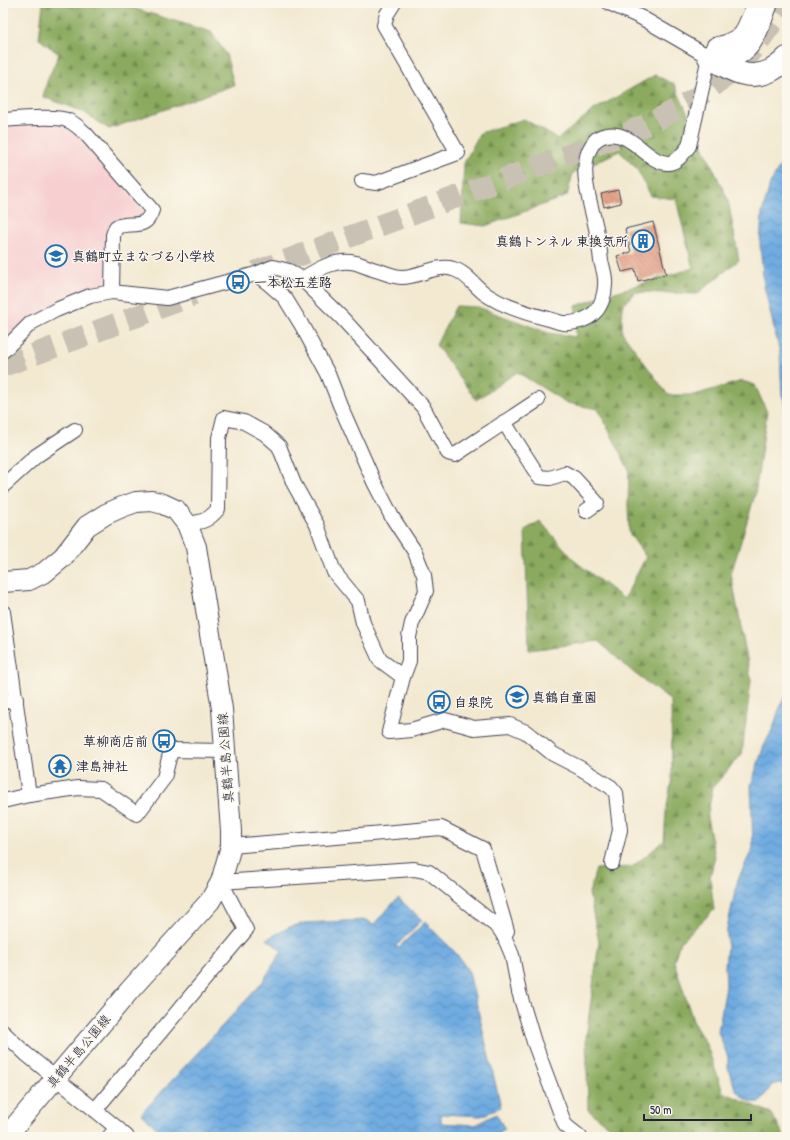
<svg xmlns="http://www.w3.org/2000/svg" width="790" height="1140" viewBox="0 0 790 1140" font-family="'Patrick Hand','Klee One',sans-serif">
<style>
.built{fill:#f7cfd1}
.forest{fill:url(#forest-firs);stroke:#56664c}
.water{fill:url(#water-waves);stroke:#49678e}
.building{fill:url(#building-back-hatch)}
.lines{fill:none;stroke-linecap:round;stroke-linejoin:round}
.trunk-tunnel{stroke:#c9c1b3;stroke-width:22;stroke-dasharray:22 11;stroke-linecap:butt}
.minor-casing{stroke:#414052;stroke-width:16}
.secondary-casing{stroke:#414052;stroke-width:22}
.trunk-casing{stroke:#414052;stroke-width:24}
.minor{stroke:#fff;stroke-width:14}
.secondary{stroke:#fff;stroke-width:20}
.trunk{stroke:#fff;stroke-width:22}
.labels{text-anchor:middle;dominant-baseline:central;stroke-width:3;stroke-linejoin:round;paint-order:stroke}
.poi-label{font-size:13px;font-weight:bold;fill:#22223b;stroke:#fbf7ec;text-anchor:start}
.street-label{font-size:13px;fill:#22223b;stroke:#fbf7ec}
</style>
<defs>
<pattern id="forest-firs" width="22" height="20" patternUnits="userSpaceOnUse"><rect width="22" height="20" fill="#8baa5e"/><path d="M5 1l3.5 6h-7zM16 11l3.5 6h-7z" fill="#718a4f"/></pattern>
<pattern id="water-waves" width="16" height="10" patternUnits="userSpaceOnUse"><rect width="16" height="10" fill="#70ace1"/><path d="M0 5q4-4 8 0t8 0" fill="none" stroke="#5c8cb8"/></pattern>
<pattern id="building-back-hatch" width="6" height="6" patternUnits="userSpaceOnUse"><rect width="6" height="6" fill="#e4a289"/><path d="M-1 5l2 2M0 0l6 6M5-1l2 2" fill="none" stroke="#c38b77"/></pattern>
</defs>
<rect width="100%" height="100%" fill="#fbf7ec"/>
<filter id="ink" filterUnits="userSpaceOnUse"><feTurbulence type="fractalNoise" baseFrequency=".025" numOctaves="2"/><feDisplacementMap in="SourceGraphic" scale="8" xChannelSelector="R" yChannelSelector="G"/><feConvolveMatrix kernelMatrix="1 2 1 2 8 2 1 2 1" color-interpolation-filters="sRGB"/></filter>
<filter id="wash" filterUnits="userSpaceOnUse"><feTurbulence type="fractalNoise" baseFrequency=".012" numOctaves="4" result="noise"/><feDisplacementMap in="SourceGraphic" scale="16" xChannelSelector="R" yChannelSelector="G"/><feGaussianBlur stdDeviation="0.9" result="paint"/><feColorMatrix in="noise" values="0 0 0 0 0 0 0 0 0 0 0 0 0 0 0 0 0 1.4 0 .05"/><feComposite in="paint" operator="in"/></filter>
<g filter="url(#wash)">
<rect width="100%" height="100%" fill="#f3e9d1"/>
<path class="built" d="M57 121 76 130 143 210 141 218 121 220 109 283 103 292 93 293 3 348V125Z"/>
<g class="forest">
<path d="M43 3H116L211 32 226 54 234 85 109 129 82 111 43 97 47 81 59 54 39 39Z"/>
<path d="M655 75 674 84 728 200 739 260 697 294 635 292 622 306V332L668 395H694L742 381 755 385 767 412 755 495 731 574 751 680 742 754 713 787 707 818 715 856 710 877 714 910 680 942 674 961 694 1024 707 1046 723 1092 771 1113 785 1137H623L588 1110 586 1037 599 942 589 893 596 869 632 867 664 841 666 811 672 778 671 701 634 673 598 641 529 650 525 530 540 521 576 562 624 599 646 557 629 533 628 504 629 470 598 409 567 403 517 372 476 400 436 345 456 306 478 307 549 333 576 337V306L612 293 693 268 676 199 651 196 637 169 619 151 573 173 567 196 485 226 461 223 464 163 480 133 524 119 558 139 592 111Z"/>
</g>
<g class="water">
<path d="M787 154V408L782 395 780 353 764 286 760 244 762 214 770 184Z"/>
<path d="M787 693V1087L781 1083 772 1085 760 1102H752L744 1098 736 1091 728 1068V1057L718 1032 726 986 725 966 727 945V928L738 879 753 848 751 785 763 748 774 726 778 712Z"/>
<path d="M398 898 422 920 396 946 398 948 425 922 456 953 469 972 501 1107 481 1116 441 1114V1123L475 1125 496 1114 505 1129 499 1132 501 1137H167L141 1114 261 984 282 951 267 939 290 927 304 923 367 920 373 925Z"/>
</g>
<g id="blocks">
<g class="building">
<path d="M618 190 621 203 604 207 601 194Z"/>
<path d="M653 222 666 274 638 281 635 269 622 272 617 256 631 252 625 229Z"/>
</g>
</g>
</g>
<g filter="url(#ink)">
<use href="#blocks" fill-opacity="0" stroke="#414052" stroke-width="1"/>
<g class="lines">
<g class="trunk-tunnel">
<path d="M255 272 628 133C667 116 706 96 737 66 756 48 771 25 785 3"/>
<path d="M3 366 194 295"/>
</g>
<g class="minor-casing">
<g id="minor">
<path d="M609 3 642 18 709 57"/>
<path d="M3 120C17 119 58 115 69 121 76 124 80 129 86 134L152 210C146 231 132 221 116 227L113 235 112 292"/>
<path d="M362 181 376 183 458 153 384 25 387 14 394 3"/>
<path d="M256 274 269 284 285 298 301 324 328 374 340 405 374 482 392 517 415 552 424 575 426 591 412 623 409 637V661L403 677 389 732 411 730 445 720 474 728 510 725 526 732 553 754 580 768 611 787 616 793 620 830 612 863"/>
<path d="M302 279C318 269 336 258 356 263 363 265 371 269 379 271 386 273 395 277 402 277 419 277 437 264 453 269 464 271 475 286 484 293 500 305 529 314 549 319 553 320 558 322 563 323 574 324 587 320 594 313 601 307 605 294 605 285 606 277 603 268 601 261 600 250 598 239 596 228 591 204 577 167 592 145 595 139 601 136 607 135 632 130 648 164 669 163 678 162 684 152 689 146L709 57 714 45 726 42 741 34 755 3"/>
<path d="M3 351 31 323 56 310 90 296 112 292 167 298 256 274 273 267 289 271 302 279 342 318 423 407 448 453 455 455 538 400"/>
<path d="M504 422 539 477 550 478 565 473 574 478 597 503 586 511"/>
<path d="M3 486 36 456 75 430"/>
<path d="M187 524C202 522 208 521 218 509L219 438 224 418 244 422 264 433 279 446 294 484 317 525 334 572 358 601 363 623 380 660 403 677"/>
<path d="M3 612 29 795"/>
<path d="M3 702 16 699"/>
<path d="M3 801 29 795 78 788 101 789 137 814 164 778 171 750 225 751"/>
<path d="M231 846 441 828 483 849 507 931 504 936"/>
<path d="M3 1032 26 1054 95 1110 117 1128 109 1137"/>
<path d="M95 1110 246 930 221 882 414 869 429 872 499 928 504 936 512 955 519 992 534 1042 565 1125 580 1137"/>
<path d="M117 1128 127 1137"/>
</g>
</g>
<g class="secondary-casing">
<path id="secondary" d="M3 582 29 580 45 572 63 557 87 526 106 514 122 507 136 502 152 501 163 504 176 510 187 524 196 547 222 709 231 831V846L221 882 210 901 130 990 16 1125 8 1137"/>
</g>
<g class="trunk-casing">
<g id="trunk">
<path d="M709 57C715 57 722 58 728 57 753 53 759 23 767 3"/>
<path d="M709 57C728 68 747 82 770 71 776 68 782 63 787 58"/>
</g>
</g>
<use href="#minor" class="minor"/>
<use href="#secondary" class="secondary"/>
<use href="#trunk" class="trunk"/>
</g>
</g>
<defs>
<g id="building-ring" transform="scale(1.15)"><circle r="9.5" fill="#fbf7ec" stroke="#1f6fb2" stroke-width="1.5"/><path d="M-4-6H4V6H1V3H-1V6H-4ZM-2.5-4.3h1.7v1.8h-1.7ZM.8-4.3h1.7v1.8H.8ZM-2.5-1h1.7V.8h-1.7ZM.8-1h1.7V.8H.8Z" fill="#1f6fb2"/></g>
<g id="school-ring" transform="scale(1.15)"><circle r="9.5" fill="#fbf7ec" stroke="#1f6fb2" stroke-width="1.5"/><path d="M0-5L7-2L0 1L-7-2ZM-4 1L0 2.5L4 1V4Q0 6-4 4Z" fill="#1f6fb2"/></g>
<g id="bus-ring" transform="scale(1.15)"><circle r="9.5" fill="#fbf7ec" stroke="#1f6fb2" stroke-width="1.5"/><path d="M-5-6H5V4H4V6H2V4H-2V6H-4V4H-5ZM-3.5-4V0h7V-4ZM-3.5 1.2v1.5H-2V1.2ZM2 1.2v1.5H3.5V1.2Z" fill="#1f6fb2"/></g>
<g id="temple-ring" transform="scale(1.15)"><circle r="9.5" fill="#fbf7ec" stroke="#1f6fb2" stroke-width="1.5"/><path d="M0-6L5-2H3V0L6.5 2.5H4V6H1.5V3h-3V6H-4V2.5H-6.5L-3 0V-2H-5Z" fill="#1f6fb2"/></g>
</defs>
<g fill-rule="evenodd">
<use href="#building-ring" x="643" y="241"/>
<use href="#school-ring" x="56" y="256"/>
<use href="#bus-ring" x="238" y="282"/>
<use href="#school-ring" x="517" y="697"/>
<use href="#bus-ring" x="439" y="702"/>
<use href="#bus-ring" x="164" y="741"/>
<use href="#temple-ring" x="60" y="766"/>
</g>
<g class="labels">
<g class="poi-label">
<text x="628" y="241" text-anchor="end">真鶴トンネル 東換気所</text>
<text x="72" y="256">真鶴町立まなづる小学校</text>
<text x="254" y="282">一本松五差路</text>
<text x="532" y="697">真鶴自童園</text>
<text x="454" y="702">自泉院</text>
<text x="148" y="741" text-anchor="end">草柳商店前</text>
<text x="76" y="766">津島神社</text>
</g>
<g class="street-label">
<text transform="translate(225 758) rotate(-94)">真鶴半島公園線</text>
<text transform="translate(78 1051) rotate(-50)">真鶴半島公園線</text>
</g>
</g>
<rect width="790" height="1140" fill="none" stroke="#fbf7ec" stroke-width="16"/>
<path d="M644 1114v6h107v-6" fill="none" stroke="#22223b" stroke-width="2"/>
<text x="650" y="1114" font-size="12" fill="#22223b" stroke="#fbf7ec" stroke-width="3" paint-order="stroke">50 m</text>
</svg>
